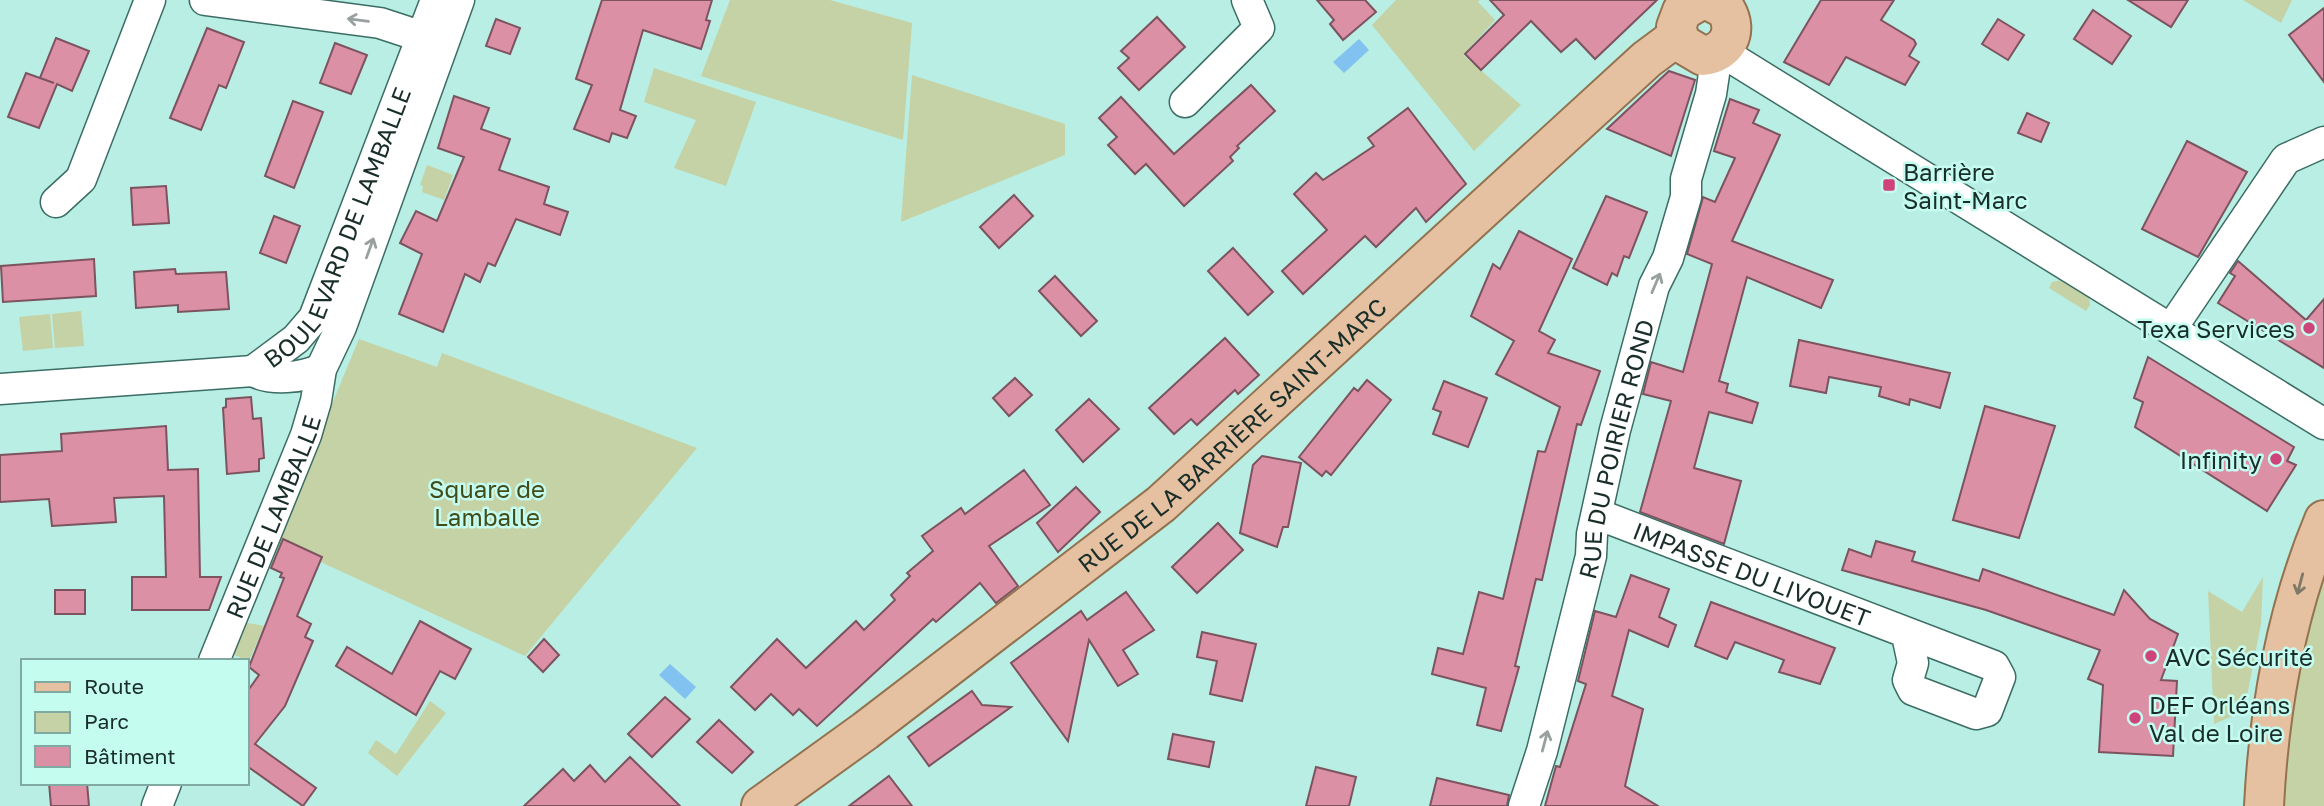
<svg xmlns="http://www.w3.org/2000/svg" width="2324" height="806" viewBox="0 0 2324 806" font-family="'Golos Text',sans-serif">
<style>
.green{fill:#c5d2a5}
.water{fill:#81c2f1}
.building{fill:#db90a6;stroke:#7c535e;stroke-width:2}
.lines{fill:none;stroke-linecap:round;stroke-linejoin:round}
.minor-casing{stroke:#3b6d64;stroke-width:33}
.major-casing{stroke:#93724f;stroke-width:42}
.minor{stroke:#fff;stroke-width:30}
.major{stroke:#e5c1a1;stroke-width:38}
.oneway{stroke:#98a19f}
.oneway2{stroke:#7f7866}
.poi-dot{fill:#ce4379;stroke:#c5fcf0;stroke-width:2.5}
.labels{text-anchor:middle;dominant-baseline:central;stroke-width:5;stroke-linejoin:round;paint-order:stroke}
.poi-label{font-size:24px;fill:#192e2a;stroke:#c5fcf0;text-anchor:start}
.street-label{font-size:24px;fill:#192e2a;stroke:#c5fcf0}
.park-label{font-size:24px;fill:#414c19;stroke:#c5fcf0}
</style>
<rect width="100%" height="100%" fill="#b8eee3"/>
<g class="green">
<path d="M730 0H830L912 23 903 140 701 76Z"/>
<path d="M1396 0H1480L1478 2 1495 20 1463 55 1521 105 1474 151 1372 25Z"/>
<path d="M2243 0H2292L2281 23Z"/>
<path d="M654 68 756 102 726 186 674 168 696 120 644 102Z"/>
<path d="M912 75 1065 124V155L901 222Z"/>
<path d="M427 165 453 175 444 200 422 192 423 186 420 185Z"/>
<path d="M2062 280 2089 296 2090 305 2086 311 2049 288 2052 282Z"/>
<path d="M81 311 84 346 55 348 52 314Z"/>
<path d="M50 314 53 348 23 351 19 317Z"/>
<path d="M359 339 437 367 442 353 697 448 525 656 275 541Z"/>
<path d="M2324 559V806H2277L2284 718Z"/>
<path d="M2263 577 2261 624 2244 711 2214 724 2208 591 2242 612Z"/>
<path d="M243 622 264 626 247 665V661L231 653Z"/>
<path d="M430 701 446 713 397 776 368 753 376 740 396 754Z"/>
</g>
<g class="water">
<path d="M1359 39 1369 50 1344 73 1333 62Z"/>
<path d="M670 664 696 687 685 699 659 675Z"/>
</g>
<g class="building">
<path d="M602 0H712L706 20 710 21 701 49 643 30 620 110 636 116 627 138 612 133 609 142 574 129 592 85 576 79Z"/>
<path d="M1317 0H1365L1376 12 1343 40 1330 24 1334 20Z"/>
<path d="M1490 0H1657L1595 59 1576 39 1561 52 1531 21 1481 70 1465 54 1504 15Z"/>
<path d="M1821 0H1894L1881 20 1914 40 1916 44 1909 56 1919 62 1905 85 1846 57 1829 85 1784 62Z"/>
<path d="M2128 0H2188L2171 27Z"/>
<path d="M2324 8V82L2289 35Z"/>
<path d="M2093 10 2131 36 2112 64 2074 39Z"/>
<path d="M1157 17 1185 47 1139 90 1118 68 1129 58 1121 51Z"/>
<path d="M496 19 520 28 510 54 486 46Z"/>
<path d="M1998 19 2024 35 2008 60 1982 44Z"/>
<path d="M207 28 244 42 226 88 219 85 201 130 170 118Z"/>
<path d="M56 38 89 51 72 91 57 84 39 128 8 117 26 73 54 83 40 78Z"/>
<path d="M335 43 367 55 351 94 320 83Z"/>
<path d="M1669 71 1695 80 1671 156 1607 129Z"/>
<path d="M1251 85 1275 111 1237 146 1239 148 1230 157 1233 161 1184 206 1146 164 1135 174 1108 145 1117 137 1099 118 1121 97 1174 154Z"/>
<path d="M454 96 489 108 481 129 510 139 499 170 549 187 544 204 568 212 560 235 516 219 495 266 488 263 480 282 465 274 443 332 399 314 422 254 400 243 416 211 437 221 464 157 438 148Z"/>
<path d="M1730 99 1759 110 1753 123 1780 135 1732 241 1833 280 1821 308 1747 277 1719 381 1728 384 1726 392 1758 403 1752 423 1709 412 1694 468 1741 481 1724 544 1640 512 1671 401 1643 394 1651 362 1683 372 1712 264 1687 254 1703 197 1715 202 1735 158 1714 151Z"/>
<path d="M293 101 323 112 294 188 265 176Z"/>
<path d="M1408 108 1466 184 1426 222 1416 208 1376 247 1365 236 1303 294 1282 271 1327 230 1294 194 1316 173 1323 180 1374 146 1368 138Z"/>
<path d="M2027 113 2049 123 2041 142 2018 133Z"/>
<path d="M2187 141 2247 172 2198 257 2142 229Z"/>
<path d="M166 186 169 223 133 225 131 188Z"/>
<path d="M1014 195 1033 216 999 248 980 227Z"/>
<path d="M1606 196 1647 212 1629 258 1624 256 1617 276 1612 273 1607 285 1573 268Z"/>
<path d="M274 216 300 226 286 263 260 253Z"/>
<path d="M1519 231 1572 259 1539 331 1555 340 1548 353 1600 371 1581 425 1577 424 1542 580 1536 579 1515 666 1519 667 1501 731 1477 725 1486 688 1432 674 1438 648 1463 654 1479 592 1503 599 1538 451 1545 452 1560 407 1496 374 1514 341 1471 316 1493 264 1500 269Z"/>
<path d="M1233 248 1273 292 1248 315 1208 271Z"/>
<path d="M94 259 96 296 3 302 1 266Z"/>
<path d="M2238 261 2306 320 2324 299V368L2218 303 2235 276 2230 273Z"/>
<path d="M175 269 176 274 226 272 229 309 178 312V305L136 308 134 272Z"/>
<path d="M1055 276 1097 321 1081 336 1039 291Z"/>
<path d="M1225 338 1259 375 1238 394 1235 390 1197 425 1191 419 1174 434 1149 408Z"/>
<path d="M1799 340 1950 373 1940 408 1910 399 1909 405 1879 396 1881 387 1829 377 1826 393 1790 386Z"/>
<path d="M2148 357 2294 447 2287 461 2296 465 2267 511 2135 427 2143 402 2134 398Z"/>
<path d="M1015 378 1032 395 1009 416 993 398Z"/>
<path d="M1367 380 1391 400 1331 475 1326 471 1322 476 1299 457 1354 388 1358 391Z"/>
<path d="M1444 381 1487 398 1468 447 1433 434 1441 412 1433 409Z"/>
<path d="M251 397 253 419 261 418 264 458 259 459V471L227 474 223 408 226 407V399Z"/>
<path d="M1089 399 1119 429 1083 462 1056 430Z"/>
<path d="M1985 406 2055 426 2019 538 1953 520Z"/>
<path d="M166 426 168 470 198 469 200 577H221L209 610H132V577H166L164 496 114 498 116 522 52 526 49 499 0 502V455L62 451 61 434Z"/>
<path d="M1262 456 1301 463 1288 527H1283L1277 547 1240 533 1253 465Z"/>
<path d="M1024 470 1050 505 989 546 1018 586 996 603 980 583 936 622 933 619 817 726 799 709 793 715 771 694 755 710 731 687 777 639 806 668 856 621 864 630 895 600 891 595 910 576 907 573 933 551 922 536 961 508 965 514Z"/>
<path d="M1076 487 1100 512 1058 552 1037 523Z"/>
<path d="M1218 523 1243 550 1197 593 1172 567Z"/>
<path d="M283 539 322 557 297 616 311 624 305 637 313 641 285 706 255 744 316 788 303 806 247 766V692L259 675 249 667 284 578 280 577 282 573 271 568Z"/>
<path d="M1876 541 1915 552 1912 561 1979 581 1983 569 2114 615 2124 590 2150 619 2178 634 2161 680 2177 681 2173 756 2099 752 2103 685 2088 679 2100 650 1986 610 1842 570 1849 549 1871 557Z"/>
<path d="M1631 575 1669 589 1659 617 1676 625 1668 647 1629 630 1612 696 1643 709 1625 786 1658 806H1545L1556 766 1560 767 1586 684 1578 681 1595 611 1616 617Z"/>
<rect x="55" y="590" width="30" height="24"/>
<path d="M1126 592 1154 630 1123 650 1138 674 1118 686 1089 640 1068 741 1011 663 1081 611 1087 620Z"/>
<path d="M1711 602 1835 648 1820 684 1779 672 1784 660 1735 642 1727 659 1695 646Z"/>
<path d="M420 621 471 649 455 679 440 671 416 715 336 666 347 647 392 674Z"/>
<path d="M1202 632 1256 644 1242 701 1210 694 1217 661 1197 657Z"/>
<path d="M544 639 559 655 543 672 528 657Z"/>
<path d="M972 691 982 705 1011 707 929 766 908 737Z"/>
<path d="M665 697 690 719 652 757 628 734Z"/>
<path d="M719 720 753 752 732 773 697 742Z"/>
<path d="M1173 734 1214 742 1209 767 1168 759Z"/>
<path d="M630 757 680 806H524L563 769 574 781 590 765 605 782Z"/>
<path d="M1316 767 1356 777 1349 806H1306Z"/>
<path d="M889 776 912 806H849Z"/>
<path d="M1437 778 1509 795 1507 806H1430Z"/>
<path d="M49 783H87L89 806H51Z"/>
</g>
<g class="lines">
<g class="minor-casing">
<g id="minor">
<path d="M205 0 380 23 441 43"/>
<path d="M1723 48 1735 60 2324 424"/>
<path d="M1185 102 1259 28 1247 0"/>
<path d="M56 202 81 179 150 0"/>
<path d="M2171 329 2286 159 2324 142"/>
<path id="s1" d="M253 371 296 339 314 318 436 0"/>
<path d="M253 371C271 381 302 378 321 369"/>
<path d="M0 389 253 371"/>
<path id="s2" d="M1597 514 1994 666 2000 677 1987 711 1976 714 1913 690 1908 680 1913 663 1907 635"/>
<path id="s3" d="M214 661 306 435 316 401 321 369 341 327 459 0"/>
<path d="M157 806 166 783"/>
<path id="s4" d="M1524 806 1542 751 1591 556 1592 534 1615 430 1654 286 1668 258 1686 197V179L1711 94 1715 67 1711 55"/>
</g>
</g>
<g class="major-casing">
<g id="major">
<path d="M1701 0 1682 11 1676 27 1681 43 1703 56C1727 53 1739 32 1726 10L1708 0"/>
<path id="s5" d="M761 806 865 731 1161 504 1647 59 1678 36"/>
<path d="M2264 806C2269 708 2286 611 2324 520"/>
</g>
</g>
<use href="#minor" class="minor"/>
<use href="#major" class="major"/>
</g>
<defs><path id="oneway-shaft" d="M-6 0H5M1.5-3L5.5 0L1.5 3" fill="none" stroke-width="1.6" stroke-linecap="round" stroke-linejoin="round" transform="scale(1.75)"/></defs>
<g class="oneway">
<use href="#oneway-shaft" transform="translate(358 20) rotate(-172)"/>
<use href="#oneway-shaft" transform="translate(370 248) rotate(-70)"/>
<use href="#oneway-shaft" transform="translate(1656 283) rotate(-67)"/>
<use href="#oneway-shaft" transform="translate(1545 741) rotate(-75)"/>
</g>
<use class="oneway2" href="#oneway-shaft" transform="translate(2300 584) rotate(105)"/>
<g class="poi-dot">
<rect x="1882" y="178" width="14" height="14" rx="3.5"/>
<circle cx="2309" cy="328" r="7"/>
<circle cx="2276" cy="459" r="7"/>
<circle cx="2151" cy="656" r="7"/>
<circle cx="2135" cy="718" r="7"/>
</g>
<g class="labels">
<g class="poi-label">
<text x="1903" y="171">Barrière<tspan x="1903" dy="28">Saint-Marc</tspan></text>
<text x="2295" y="328" text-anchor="end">Texa Services</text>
<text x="2262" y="459" text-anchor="end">Infinity</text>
<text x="2165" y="656">AVC Sécurité</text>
<text x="2149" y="704">DEF Orléans<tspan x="2149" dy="28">Val de Loire</tspan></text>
</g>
<g class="street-label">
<text stroke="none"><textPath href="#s1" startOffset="172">BOULEVARD DE LAMBALLE</textPath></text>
<text stroke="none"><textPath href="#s5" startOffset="600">RUE DE LA BARRIÈRE SAINT-MARC</textPath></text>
<text stroke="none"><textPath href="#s4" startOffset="369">RUE DU POIRIER ROND</textPath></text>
<text stroke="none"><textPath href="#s3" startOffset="156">RUE DE LAMBALLE</textPath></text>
<text stroke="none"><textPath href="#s2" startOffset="166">IMPASSE DU LIVOUET</textPath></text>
</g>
<g class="park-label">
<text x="487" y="488">Square de<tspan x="487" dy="28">Lamballe</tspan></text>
</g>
</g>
<rect x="21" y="659" width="228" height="126" fill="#c5fcf0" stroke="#80aaa1" stroke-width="2"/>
<rect x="35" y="682" width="35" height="10" fill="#e5c1a1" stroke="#80aaa1" stroke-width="2"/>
<text x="84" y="694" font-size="21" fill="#192e2a">Route</text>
<rect x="35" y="712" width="35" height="21" fill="#c5d2a5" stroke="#80aaa1" stroke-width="2"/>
<text x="84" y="729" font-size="21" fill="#192e2a">Parc</text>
<rect x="35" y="746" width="35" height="21" fill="#db90a6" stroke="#80aaa1" stroke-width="2"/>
<text x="84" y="764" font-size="21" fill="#192e2a">Bâtiment</text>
</svg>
